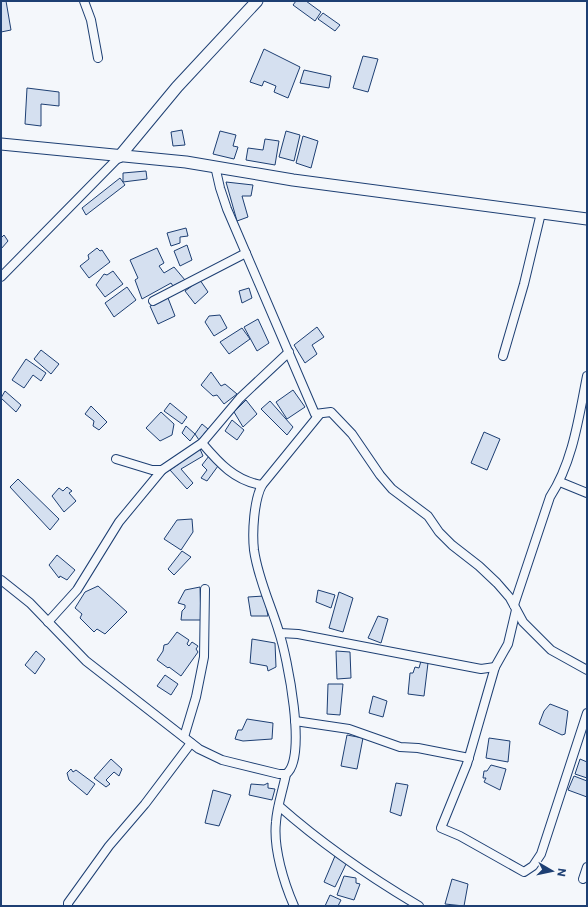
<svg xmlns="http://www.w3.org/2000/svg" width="588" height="907" viewBox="0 0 588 907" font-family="Commissioner,sans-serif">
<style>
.building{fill:#d5e0f0;stroke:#1d3f73}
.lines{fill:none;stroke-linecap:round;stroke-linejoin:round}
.street-casing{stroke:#1d3f73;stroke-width:10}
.secondary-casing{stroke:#1d3f73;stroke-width:13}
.street{stroke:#f4f7fb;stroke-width:8}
.secondary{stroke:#f4f7fb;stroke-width:11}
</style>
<rect width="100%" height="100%" fill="#f4f7fb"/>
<g class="building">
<path d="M1 1H6L11 30 1 32Z"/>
<path d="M296 1H306L321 12 315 21 293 5Z"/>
<path d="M323 13 340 25 335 31 318 19Z"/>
<path d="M264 49 300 67 288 98 274 92 276 86 264 81 262 86 250 82Z"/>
<path d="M363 56 378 59 368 92 353 88Z"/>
<path d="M304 70 331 76 329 88 300 83Z"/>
<path d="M27 88 59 92V106L41 104V126L25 124Z"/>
<path d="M182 130 185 145 173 146 171 132Z"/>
<path d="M220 131 236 135 233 146 238 147 234 159 213 154Z"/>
<path d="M286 131 300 135 294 161 279 157Z"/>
<path d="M303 136 318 141 311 168 296 163Z"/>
<path d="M265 139 279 141 275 165 246 160 248 148 263 150Z"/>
<path d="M146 171 147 179 123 182V173Z"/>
<path d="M120 178 125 185 86 215 82 208Z"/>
<path d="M226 182 253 185 251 196H242L248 217 237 221Z"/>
<path d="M186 228 188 236 180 237V243L171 246 167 233Z"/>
<path d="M4 235 8 241 1 249V238Z"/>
<path d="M187 245 192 260 180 266 174 251Z"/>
<path d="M97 248 100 251 102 250 110 262 89 278 80 266 89 259 88 255Z"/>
<path d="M157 248 164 263 159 266 164 273 174 267 185 280 173 286 171 283 142 299 135 280 138 278 130 260Z"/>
<path d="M113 271 123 284 105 297 96 285 104 274 107 275Z"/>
<path d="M200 280 208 292 195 304 185 291Z"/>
<path d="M127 287 136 300 114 317 105 303Z"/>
<path d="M249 288 252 298 242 303 239 291Z"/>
<path d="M168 298 175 316 158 324 150 306Z"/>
<path d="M220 315 227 328 214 336 205 322 209 316Z"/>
<path d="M258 319 269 343 257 351 244 327Z"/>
<path d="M317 327 324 337 312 345 317 354 305 363 294 345Z"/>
<path d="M242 328 250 339 229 354 220 342Z"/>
<path d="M41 350 59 364 51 374 34 359Z"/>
<path d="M26 359 46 373 41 381 33 375 24 388 12 380Z"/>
<path d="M211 372 221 386 225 384 237 394 224 404 217 395 213 396 201 385Z"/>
<path d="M293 390 305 407 287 419 276 402Z"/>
<path d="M5 391 21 405 16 412 1 398Z"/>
<path d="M246 400 257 414 243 427 234 412Z"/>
<path d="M270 401 293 427 287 435 261 409Z"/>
<path d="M170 403 187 417 182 424 164 411Z"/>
<path d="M91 406 107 422 99 430 93 426 94 421 85 414Z"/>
<path d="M161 412 174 424 172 435 160 441 146 428Z"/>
<path d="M232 420 244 430 237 440 225 431Z"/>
<path d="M202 424 208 429 199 440 195 434Z"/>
<path d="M186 426 195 434 190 441 182 433Z"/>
<path d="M484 432 500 439 487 470 471 463Z"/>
<path d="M200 449 203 456 181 469 193 483 187 489 170 470Z"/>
<path d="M209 456 218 466 207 481 201 478 207 470 202 465Z"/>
<path d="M18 479 59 519 50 530 10 487Z"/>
<path d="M67 487 72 491 69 493 76 501 64 512 52 496 59 488 63 491Z"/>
<path d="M192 519 193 532 181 550 164 539 177 520Z"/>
<path d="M182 551 191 557 174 575 168 569Z"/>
<path d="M57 555 75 570 67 580 60 576 59 578 49 565Z"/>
<path d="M98 586 127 612 105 634 97 629 94 632 80 618 82 614 75 608 85 592Z"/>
<path d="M200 587 201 620H181L182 611 185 608V605L178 603 185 590Z"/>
<path d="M318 590 335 595 331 608 316 602Z"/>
<path d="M339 592 353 598 343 632 329 628Z"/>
<path d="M264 596 268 616H251L248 597Z"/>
<path d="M378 616 388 619 381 643 368 638Z"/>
<path d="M177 632 189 640 187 644 189 646 192 642 198 646 196 649 198 652 181 676 169 667 168 668 157 660 163 651 164 645 168 644Z"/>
<path d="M252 639 275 643 276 667 268 671 267 666 250 663Z"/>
<path d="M36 651 45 659 35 674 25 665Z"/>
<path d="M336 651 350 652 351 678 337 679Z"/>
<path d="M421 661 428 663 424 696 408 694 410 673H413L415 667 419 668Z"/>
<path d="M165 675 178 684 171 695 157 686Z"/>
<path d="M328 684H343L340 715 327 714Z"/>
<path d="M373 696 387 701 383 717 369 713Z"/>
<path d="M550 704 568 711 565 734 562 735 539 724 544 711Z"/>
<path d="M247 719 273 723 272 739 243 741 235 739 238 730H242Z"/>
<path d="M347 735 363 738 357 769 341 766Z"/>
<path d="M489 738 510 741 508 762 486 758Z"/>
<path d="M111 759 122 769 119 776 114 772 106 780 110 784 106 787 94 778Z"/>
<path d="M580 759 587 762V778L575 774Z"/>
<path d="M491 765 506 769 500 790 484 782 486 778H483L484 771H487Z"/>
<path d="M71 769 73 772 76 770 95 784 87 795 69 780 67 773Z"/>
<path d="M574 776 587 781V797L568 790Z"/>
<path d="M268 783V788L275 789 272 800 249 795 251 784 264 785Z"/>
<path d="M396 783 408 785 401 816 390 812Z"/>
<path d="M213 790 231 795 219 826 205 823Z"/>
<path d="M335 856 347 862 335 887 324 882Z"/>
<path d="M344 876 356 878V883L360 884 354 900 337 895Z"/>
<path d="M452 879 468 884 464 906 445 904Z"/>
<path d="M330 895 341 900 338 906H325Z"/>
</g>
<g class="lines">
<g class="street-casing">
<g id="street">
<path d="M84 1 91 20 98 58"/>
<path d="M215 166 220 188 227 209 315 414 331 412 352 434 380 475 392 489 428 516 439 532 452 545 479 566 497 583 510 598 523 622 551 650 587 670"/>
<path d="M1 277 119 157"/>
<path d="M153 301 246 253"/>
<path d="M503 356 524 284 541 213"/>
<path d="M116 459 152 470H162L202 443"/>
<path d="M560 482 587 493"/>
<path d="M262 485C235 481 219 463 202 443L240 398 289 352"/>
<path d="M1 580 30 603 86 661 199 749 222 760 279 774H286C308 759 287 656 279 632 271 605 258 579 254 550 252 532 254 500 262 485L319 415"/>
<path d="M514 605 550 497C573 462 579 416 587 376"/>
<path d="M516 610 508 644 495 667 467 764 441 828 460 836 524 872 533 866 541 854 587 713"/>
<path d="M48 622 77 590 119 522 162 470"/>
<path d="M280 633 298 634 481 669 495 667"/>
<path d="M295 721 349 729 400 747 418 748 469 758"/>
<path d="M184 737 196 697 204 657 205 589"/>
<path d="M286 774C283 790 277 806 276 822 273 848 284 883 294 906"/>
<path d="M279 806C322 844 370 877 419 906"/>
<path d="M583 879 587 867"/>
<path d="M68 906V903L109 846 145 804 191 743"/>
</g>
</g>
<g class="secondary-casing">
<g id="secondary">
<path d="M1 144 186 162 293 180 587 219"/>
<path d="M119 157 177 87 257 1"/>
</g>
</g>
<use href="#street" class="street"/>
<use href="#secondary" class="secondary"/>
</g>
<rect width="588" height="907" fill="none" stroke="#1d3f73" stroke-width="4"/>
<g transform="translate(552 871) rotate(99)" stroke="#f4f7fb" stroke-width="3" paint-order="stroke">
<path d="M0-3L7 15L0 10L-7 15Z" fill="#1d3f73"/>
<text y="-6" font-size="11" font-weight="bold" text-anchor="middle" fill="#1d3f73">N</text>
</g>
</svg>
